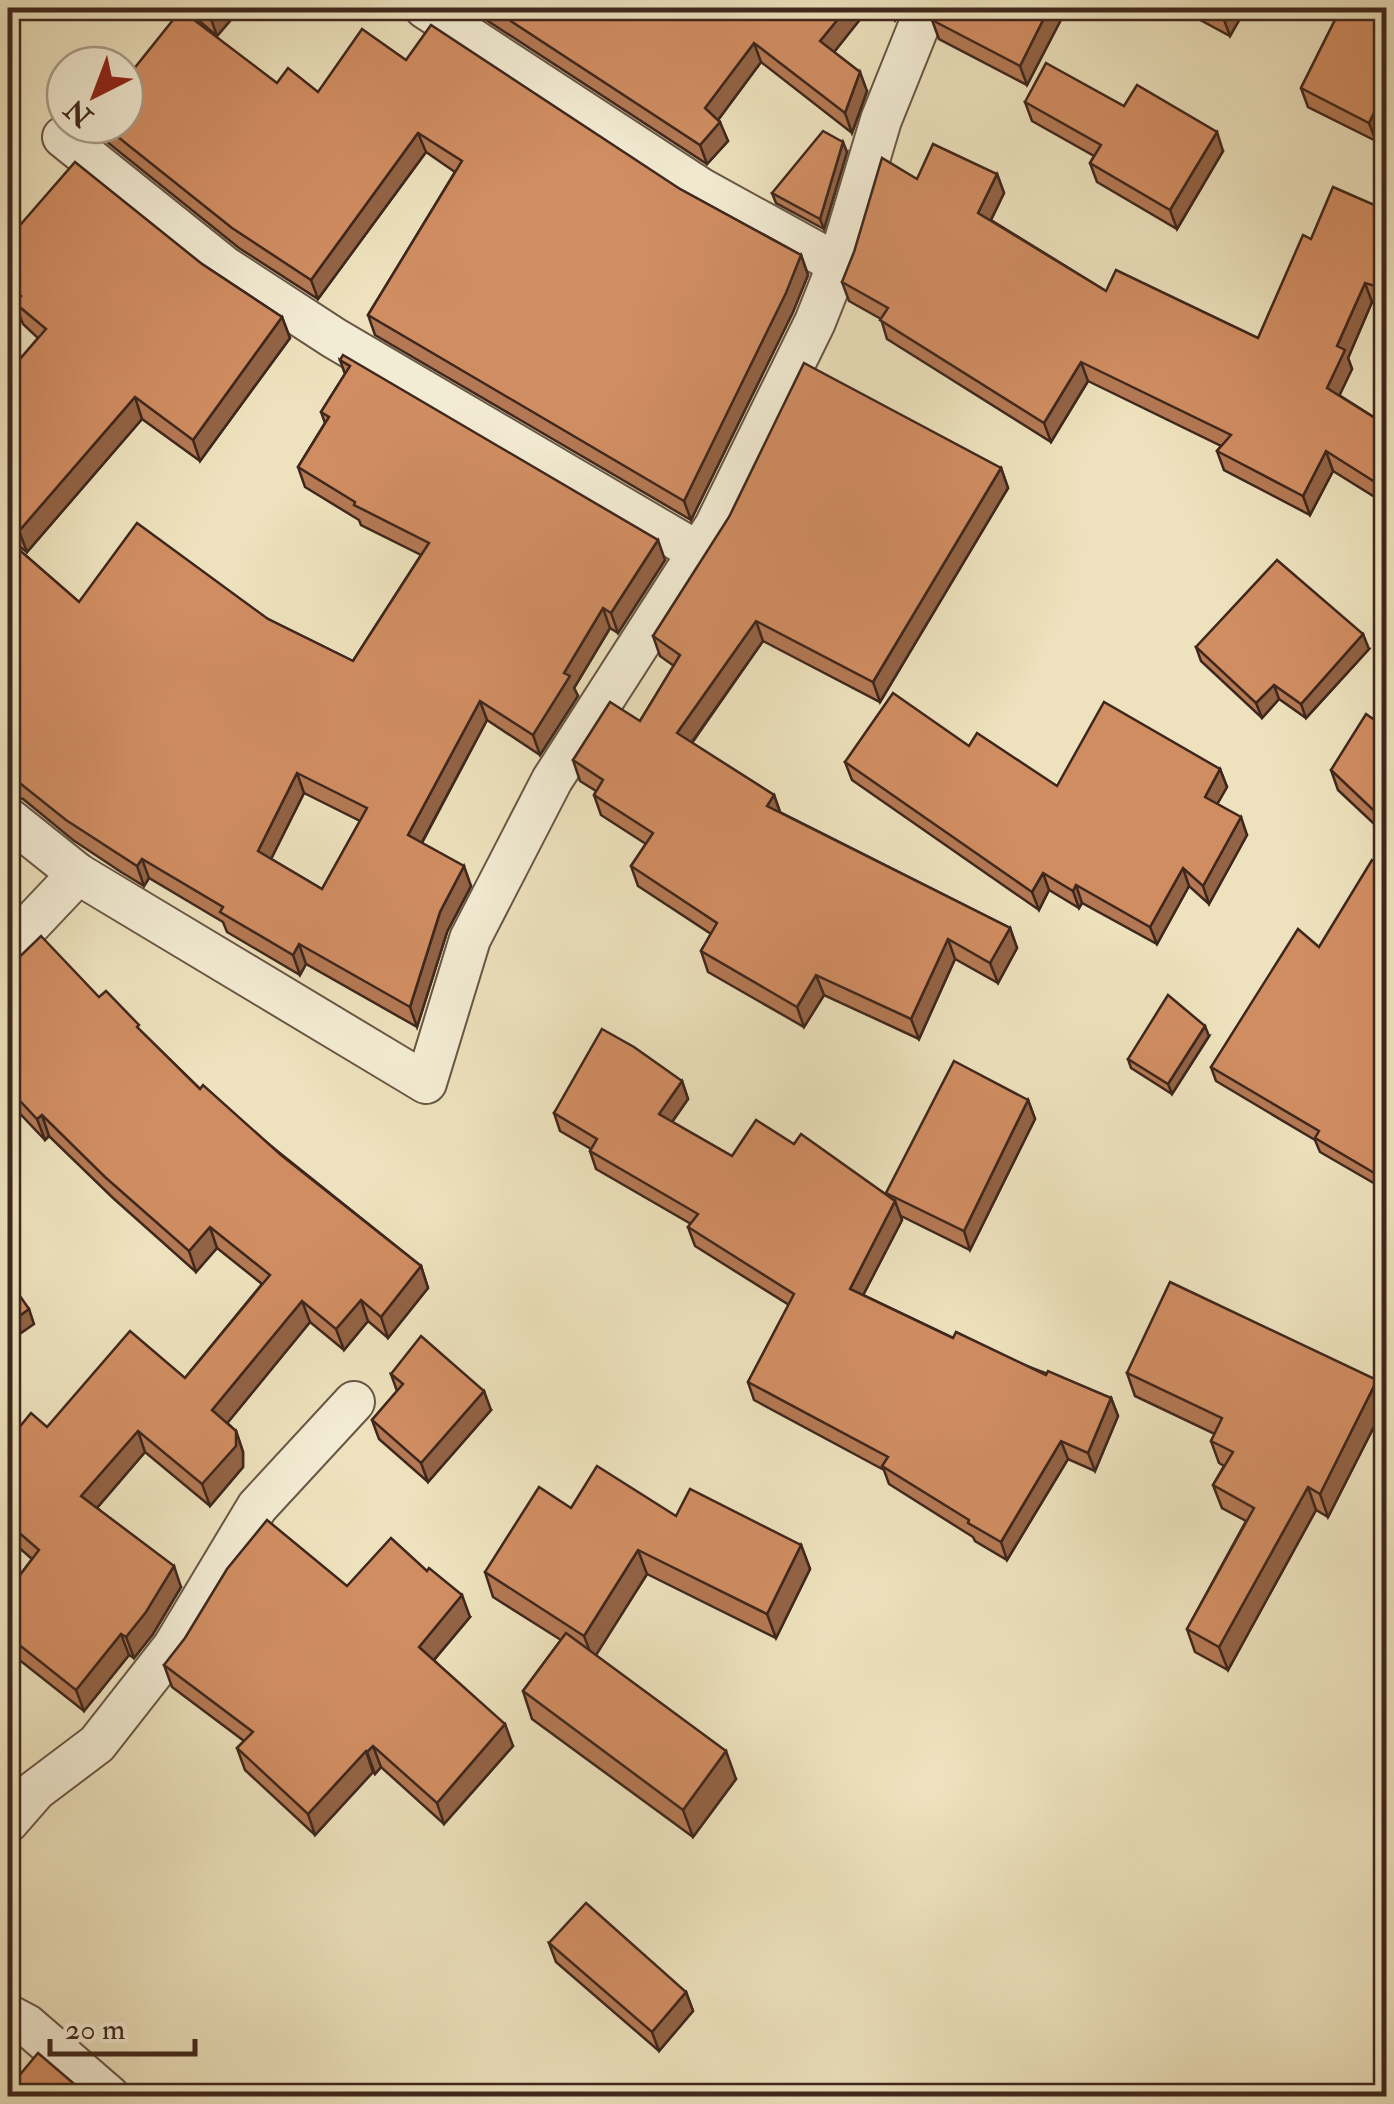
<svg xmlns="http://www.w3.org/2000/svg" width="1394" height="2104" viewBox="0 0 1394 2104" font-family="'IM FELL Double Pica',serif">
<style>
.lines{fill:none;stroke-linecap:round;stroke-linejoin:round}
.street-casing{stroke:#6a5645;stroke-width:44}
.street{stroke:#f3ecd4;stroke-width:40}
.wall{fill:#b47954;stroke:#3f271d;stroke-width:2.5;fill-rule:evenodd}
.shaded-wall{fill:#926345;stroke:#3f271d;stroke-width:2.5}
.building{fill:#d18d62;stroke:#3f271d;stroke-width:2.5;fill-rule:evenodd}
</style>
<rect width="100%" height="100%" fill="#ede2bd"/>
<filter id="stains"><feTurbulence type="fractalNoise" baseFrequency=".002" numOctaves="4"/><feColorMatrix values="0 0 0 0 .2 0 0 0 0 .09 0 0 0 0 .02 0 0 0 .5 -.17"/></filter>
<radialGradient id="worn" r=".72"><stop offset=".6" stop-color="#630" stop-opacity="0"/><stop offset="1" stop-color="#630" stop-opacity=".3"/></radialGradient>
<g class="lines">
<g class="street-casing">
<g id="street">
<path d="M425 8 700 188 838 264"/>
<path d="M63 137 225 267 334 338 698 552"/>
<path d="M8 818 78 874 426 1083 470 939 552 780 715 526 815 322 838 264 881 120 926 8"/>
<path d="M8 948 78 874"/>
<path d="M8 1822 36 1790 97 1744 173 1647 257 1507 354 1402"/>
<path d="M8 2015 27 2025 109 2096"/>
</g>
</g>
<use href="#street" class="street"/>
</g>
<g class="wall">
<path d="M184 8H241L217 36Z"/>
<path d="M468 8H869L834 52 867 91 852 133 761 62 718 120 728 141 707 164Z"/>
<path d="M874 8H901L895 20Z"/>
<path d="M1067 8 1027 85 939 39 932 20Z"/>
<path d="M1178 8H1246L1230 36Z"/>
<path d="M1341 8 1376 141 1308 107 1301 88Z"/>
<path d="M406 60 680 189 801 255 808 275 793 312 691 520 375 335 368 315 455 172 426 152 318 299 239 248 86 125H125L277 83 318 92Z"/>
<path d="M1025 102 1124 106 1223 151 1177 229 1097 182 1090 163 1094 156 1032 121Z"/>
<path d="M847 152 824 229 776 203 772 193Z"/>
<path d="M997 174 1004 193 991 220 1106 291 1258 338 1311 239 1386 210V306L1372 302 1348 358 1352 369 1339 395 1386 425V504L1333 471 1310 515 1224 470 1217 451 1221 446 1088 381 1051 442 887 339 881 319 849 301 842 282 917 179Z"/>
<path d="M8 239 202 264 282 317 290 338 200 461 142 419 27 552 8 538V373L38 338 23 324 16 306 8 298Z"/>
<path d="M340 360 665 560 618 633 610 628 574 688 578 696 540 755 487 720 422 843 471 886 447 932 417 1027 306 964 300 975 227 932 223 922 149 878 144 886 121 872 73 840 23 799 8 795V540L79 602 268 619 353 661 421 555 361 525 359 520 305 487 298 467 325 423 321 412 345 374ZM304 793 360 821 322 889 271 859Z"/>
<path d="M1001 468 1008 488 880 702 763 641 692 743 774 795 780 812 1010 928 1017 948 998 983 955 959 919 1039 824 995 804 1027 708 972 701 951 711 934 638 886 631 866 646 844 601 815 594 795 596 791 580 781 573 760 640 721 674 666 660 656 653 636Z"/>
<path d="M1196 647 1369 649 1306 718 1279 699 1262 718 1201 661Z"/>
<path d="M1386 728V835L1338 790 1331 770Z"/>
<path d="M969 746 1057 786 1220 769 1227 787 1217 804 1247 835 1209 904 1189 886 1157 944 1082 903 1079 908 1049 890 1039 910 852 780 845 762Z"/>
<path d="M1386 868V1206L1381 1202 1376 1188 1377 1185 1320 1152 1315 1140 1216 1081 1211 1067 1319 947Z"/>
<path d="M8 968 99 997 140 1031 200 1089 421 1266 428 1288 388 1338 368 1321 344 1350 310 1322 227 1423 236 1431 243 1452V1467L210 1506 145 1452 97 1508 181 1587 153 1634 134 1658 129 1655 84 1711 8 1651V1591L32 1559 8 1538V1441L185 1378 262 1284 217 1248 196 1272 113 1198 49 1136 45 1140 8 1101Z"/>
<path d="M1209 1036 1172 1094 1131 1068 1128 1059Z"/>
<path d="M682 1081 688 1099 672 1122 732 1156 794 1144 887 1195 886 1193 1028 1100 1035 1119 970 1250 901 1216 902 1220 863 1295 953 1338 1111 1398 1118 1416 1095 1471 1068 1459 1007 1560 975 1541 973 1537 889 1484 884 1470 754 1400 748 1382 789 1305 695 1246 688 1227 691 1224 596 1169 590 1151 591 1149 560 1131 554 1113Z"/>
<path d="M1127 1373 1377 1380 1386 1403 1328 1517 1316 1510 1228 1670 1195 1652 1187 1629 1246 1521 1222 1508 1213 1485 1224 1466 1219 1463 1211 1441 1215 1434 1135 1396Z"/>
<path d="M391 1374 491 1410 428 1482 379 1439 372 1420 397 1391Z"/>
<path d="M571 1508 676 1516 801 1545 810 1569 776 1638 647 1574 595 1655 736 1779 693 1837 532 1719 523 1691 561 1640 493 1597 485 1572Z"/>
<path d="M347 1586 470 1617 434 1660 513 1746 444 1824 381 1767 375 1774 373 1772 315 1835 245 1770 237 1748 244 1741 172 1687 164 1665Z"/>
<path d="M549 1943 686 1992 693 2011 659 2051 556 1962Z"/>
</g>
<g class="shaded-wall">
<path d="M217 8H241L217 36 210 16Z"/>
<path d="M847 8H869L827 61 820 41Z"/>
<path d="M891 8H901L895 20Z"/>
<path d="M1049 8H1067L1027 85 1020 66Z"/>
<path d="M1228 8H1246L1230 36 1223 17Z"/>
<path d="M754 43 761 62 712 128 705 108Z"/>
<path d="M860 72 867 91 852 133 845 113Z"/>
<path d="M1386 88V120L1376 141 1369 123Z"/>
<path d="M720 122 728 141 707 164 700 145Z"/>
<path d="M1217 132 1223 151 1177 229 1170 210Z"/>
<path d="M418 133 426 152 318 299 311 280Z"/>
<path d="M843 142 847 152 824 229 820 219Z"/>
<path d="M997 174 1004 193 985 232 978 213Z"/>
<path d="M801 255 808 275 793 312 691 520 684 501Z"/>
<path d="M1365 283 1372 302 1348 358 1352 369 1334 407 1327 388 1337 346Z"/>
<path d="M282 317 290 338 200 461 193 440Z"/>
<path d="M1081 362 1088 381 1051 442 1044 423Z"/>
<path d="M135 397 142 419 27 552 19 531Z"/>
<path d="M1326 451 1333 471 1310 515 1303 496Z"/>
<path d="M1001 468 1008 488 880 702 873 682Z"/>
<path d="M658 540 665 560 618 633 611 613Z"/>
<path d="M603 608 610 628 574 688 578 696 540 755 533 735 564 673Z"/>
<path d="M756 621 763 641 684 753 677 733Z"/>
<path d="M1363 634 1369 649 1306 718 1301 704Z"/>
<path d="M1274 685 1279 699 1262 718 1256 703Z"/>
<path d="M480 701 487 720 415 855 408 835Z"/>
<path d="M1220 769 1227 787 1211 815 1205 797Z"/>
<path d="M297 773 304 793 265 871 258 851Z"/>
<path d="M774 795 781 815 767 806Z"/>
<path d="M1241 817 1247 835 1209 904 1203 886Z"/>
<path d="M142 859 149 878 144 886 137 866Z"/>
<path d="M464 866 471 886 447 932 417 1027 410 1007 440 912Z"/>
<path d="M1183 868 1189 886 1157 944 1150 927Z"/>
<path d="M1043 873 1049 890 1039 910 1032 892Z"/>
<path d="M1076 885 1082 903 1079 908 1073 891Z"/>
<path d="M1010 928 1017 948 998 983 990 963Z"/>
<path d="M948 939 955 959 919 1039 911 1019Z"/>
<path d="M299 944 306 964 300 975 293 955Z"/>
<path d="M816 975 824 995 804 1027 797 1007Z"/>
<path d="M1205 1026 1209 1036 1172 1094 1168 1084Z"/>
<path d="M682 1081 688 1099 665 1132 659 1114Z"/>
<path d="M1028 1100 1035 1119 970 1250 964 1231Z"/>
<path d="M42 1115 49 1136 45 1140 37 1119Z"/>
<path d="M895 1201 902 1220 857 1307 850 1289Z"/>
<path d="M210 1227 217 1248 196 1272 189 1251Z"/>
<path d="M421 1266 428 1288 388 1338 381 1317Z"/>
<path d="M361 1300 368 1321 344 1350 336 1329Z"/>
<path d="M302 1301 310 1322 220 1432 212 1410Z"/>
<path d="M29 1309 34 1324 8 1342V1324Z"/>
<path d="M1377 1380 1386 1403 1328 1517 1320 1494Z"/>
<path d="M484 1391 491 1410 428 1482 421 1463Z"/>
<path d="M1111 1398 1118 1416 1095 1471 1088 1453Z"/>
<path d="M138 1431 145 1452 89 1517 81 1496Z"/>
<path d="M236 1431 243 1452V1467L210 1506 202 1484Z"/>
<path d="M1061 1441 1068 1459 1007 1560 1001 1542Z"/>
<path d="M1308 1487 1316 1510 1228 1670 1219 1647Z"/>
<path d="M801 1545 810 1569 776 1638 767 1614Z"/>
<path d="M638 1550 647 1574 593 1660 584 1636Z"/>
<path d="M174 1566 181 1587 153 1634 134 1658 126 1637Z"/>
<path d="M462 1595 470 1617 427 1668 419 1647Z"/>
<path d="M121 1634 129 1655 84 1711 76 1690Z"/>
<path d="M505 1724 513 1746 444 1824 437 1803Z"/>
<path d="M373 1746 381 1767 375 1774 367 1752Z"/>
<path d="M366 1751 373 1772 315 1835 308 1814Z"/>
<path d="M726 1751 736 1779 693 1837 683 1810Z"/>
<path d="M686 1992 693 2011 659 2051 652 2032Z"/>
</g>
<g class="building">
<path d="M200 8H217L210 16Z"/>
<path d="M491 8H847L820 41 860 72 845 113 754 43 705 108 720 122 700 145Z"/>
<path d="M937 8H1049L1020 66 932 20Z"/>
<path d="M1206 8H1228L1223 17Z"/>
<path d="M1341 8H1386V88L1369 123 1301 88Z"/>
<path d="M181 10 277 83 288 68 318 92 362 29 406 60 431 25 680 189 801 255 786 293 684 501 368 315 462 161 418 133 311 280 232 228 103 125H125V80Z"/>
<path d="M1046 63 1124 106 1137 85 1217 132 1170 210 1090 163 1101 145 1025 102Z"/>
<path d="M823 131 843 142 820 219 772 193Z"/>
<path d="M933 144 997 174 978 213 1106 291 1116 270 1258 338 1303 235 1311 239 1333 187 1386 210V289L1365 283 1337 346 1345 350 1327 388 1386 425V489L1326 451 1303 496 1217 451 1231 435 1081 362 1044 423 880 320 888 308 842 282 854 252 882 158 917 179Z"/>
<path d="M75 162 202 264 282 317 193 440 135 397 19 531 8 523V373L46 329 15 303 21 296 8 284V239Z"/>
<path d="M343 355 658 540 611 613 603 608 564 673 570 676 533 735 480 701 408 835 464 866 440 912 410 1007 299 944 293 955 220 912 223 907 142 859 137 866 66 820 16 780 8 777V540L79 602 137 523 268 619 353 661 429 543 354 505 355 502 298 467 329 417 321 412 350 366 340 360ZM297 773 367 808 322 889 258 851Z"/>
<path d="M804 363 1001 468 873 682 756 621 677 733 774 795 767 806 1010 928 990 963 948 939 911 1019 816 975 797 1007 701 951 717 923 631 866 653 833 594 795 603 780 573 760 610 702 640 721 680 655 653 636 729 517Z"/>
<path d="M1277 560 1363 634 1301 704 1274 685 1256 703 1196 647Z"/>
<path d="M893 693 969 746 977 733 1057 786 1104 702 1220 769 1205 797 1241 817 1203 886 1183 868 1150 927 1076 885 1073 891 1043 873 1032 892 845 762Z"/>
<path d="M1366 714 1386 728V822L1331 770Z"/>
<path d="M1372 860 1386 868V1196L1376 1188 1381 1177 1315 1138 1319 1131 1211 1067 1298 929 1319 947Z"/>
<path d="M41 936 99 997 106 991 139 1025 137 1027 200 1089 203 1085 281 1155 421 1266 381 1317 361 1300 336 1329 302 1301 212 1410 236 1431V1446L202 1484 138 1431 81 1496 174 1566 146 1612 126 1637 121 1634 76 1690 8 1636V1591L39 1550 8 1523V1441L31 1413 47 1427 130 1331 185 1378 270 1275 210 1227 189 1251 105 1177 42 1115 37 1119 8 1088V968Z"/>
<path d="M1168 995 1205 1026 1168 1084 1128 1059Z"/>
<path d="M602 1029 634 1047 682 1081 659 1114 732 1156 756 1120 794 1144 801 1134 895 1201 850 1289 953 1338 956 1332 1046 1375 1048 1371 1111 1398 1088 1453 1061 1441 1001 1542 968 1523 969 1520 882 1466 888 1457 748 1382 794 1294 688 1227 698 1214 590 1151 597 1139 554 1113Z"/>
<path d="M954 1061 1028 1100 964 1231 886 1193Z"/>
<path d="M8 1279 29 1309 8 1324Z"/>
<path d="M1170 1282 1377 1380 1320 1494 1308 1487 1219 1647 1187 1629 1254 1508 1213 1485 1233 1452 1211 1441 1222 1418 1127 1373Z"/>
<path d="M421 1336 484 1391 421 1463 372 1420 403 1384 391 1374Z"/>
<path d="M597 1466 676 1516 690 1489 801 1545 767 1614 638 1550 584 1636 485 1572 539 1487 571 1508Z"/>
<path d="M267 1520 347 1586 391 1538 427 1571 429 1568 462 1595 419 1647 505 1724 437 1803 373 1746 367 1752 366 1751 308 1814 237 1748 253 1732 164 1665 185 1638 227 1569Z"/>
<path d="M566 1633 726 1751 683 1810 523 1691Z"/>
<path d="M586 1903 686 1992 652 2032 549 1943Z"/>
<path d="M38 2053 87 2095 89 2096H8V2089Z"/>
</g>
<rect width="1394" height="2104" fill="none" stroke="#ede2bd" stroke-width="40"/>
<rect x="10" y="10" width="1374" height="2084" fill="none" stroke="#3f271d" stroke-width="5"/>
<rect x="20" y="20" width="1354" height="2064" fill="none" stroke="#3f271d" stroke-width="2.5"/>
<g transform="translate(95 95) rotate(222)"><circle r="48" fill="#f3ecd4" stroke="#ab9d8b" stroke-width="2.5"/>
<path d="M0-8L18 38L0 25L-18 38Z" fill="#8f2418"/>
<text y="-15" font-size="28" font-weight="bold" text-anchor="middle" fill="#3f271d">N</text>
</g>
<path d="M50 2039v15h145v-15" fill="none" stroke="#3f271d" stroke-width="5"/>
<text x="65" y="2039" font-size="30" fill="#3f271d" stroke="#f3ecd4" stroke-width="8" paint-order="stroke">20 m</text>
<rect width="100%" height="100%" filter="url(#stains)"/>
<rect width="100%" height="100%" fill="url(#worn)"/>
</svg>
